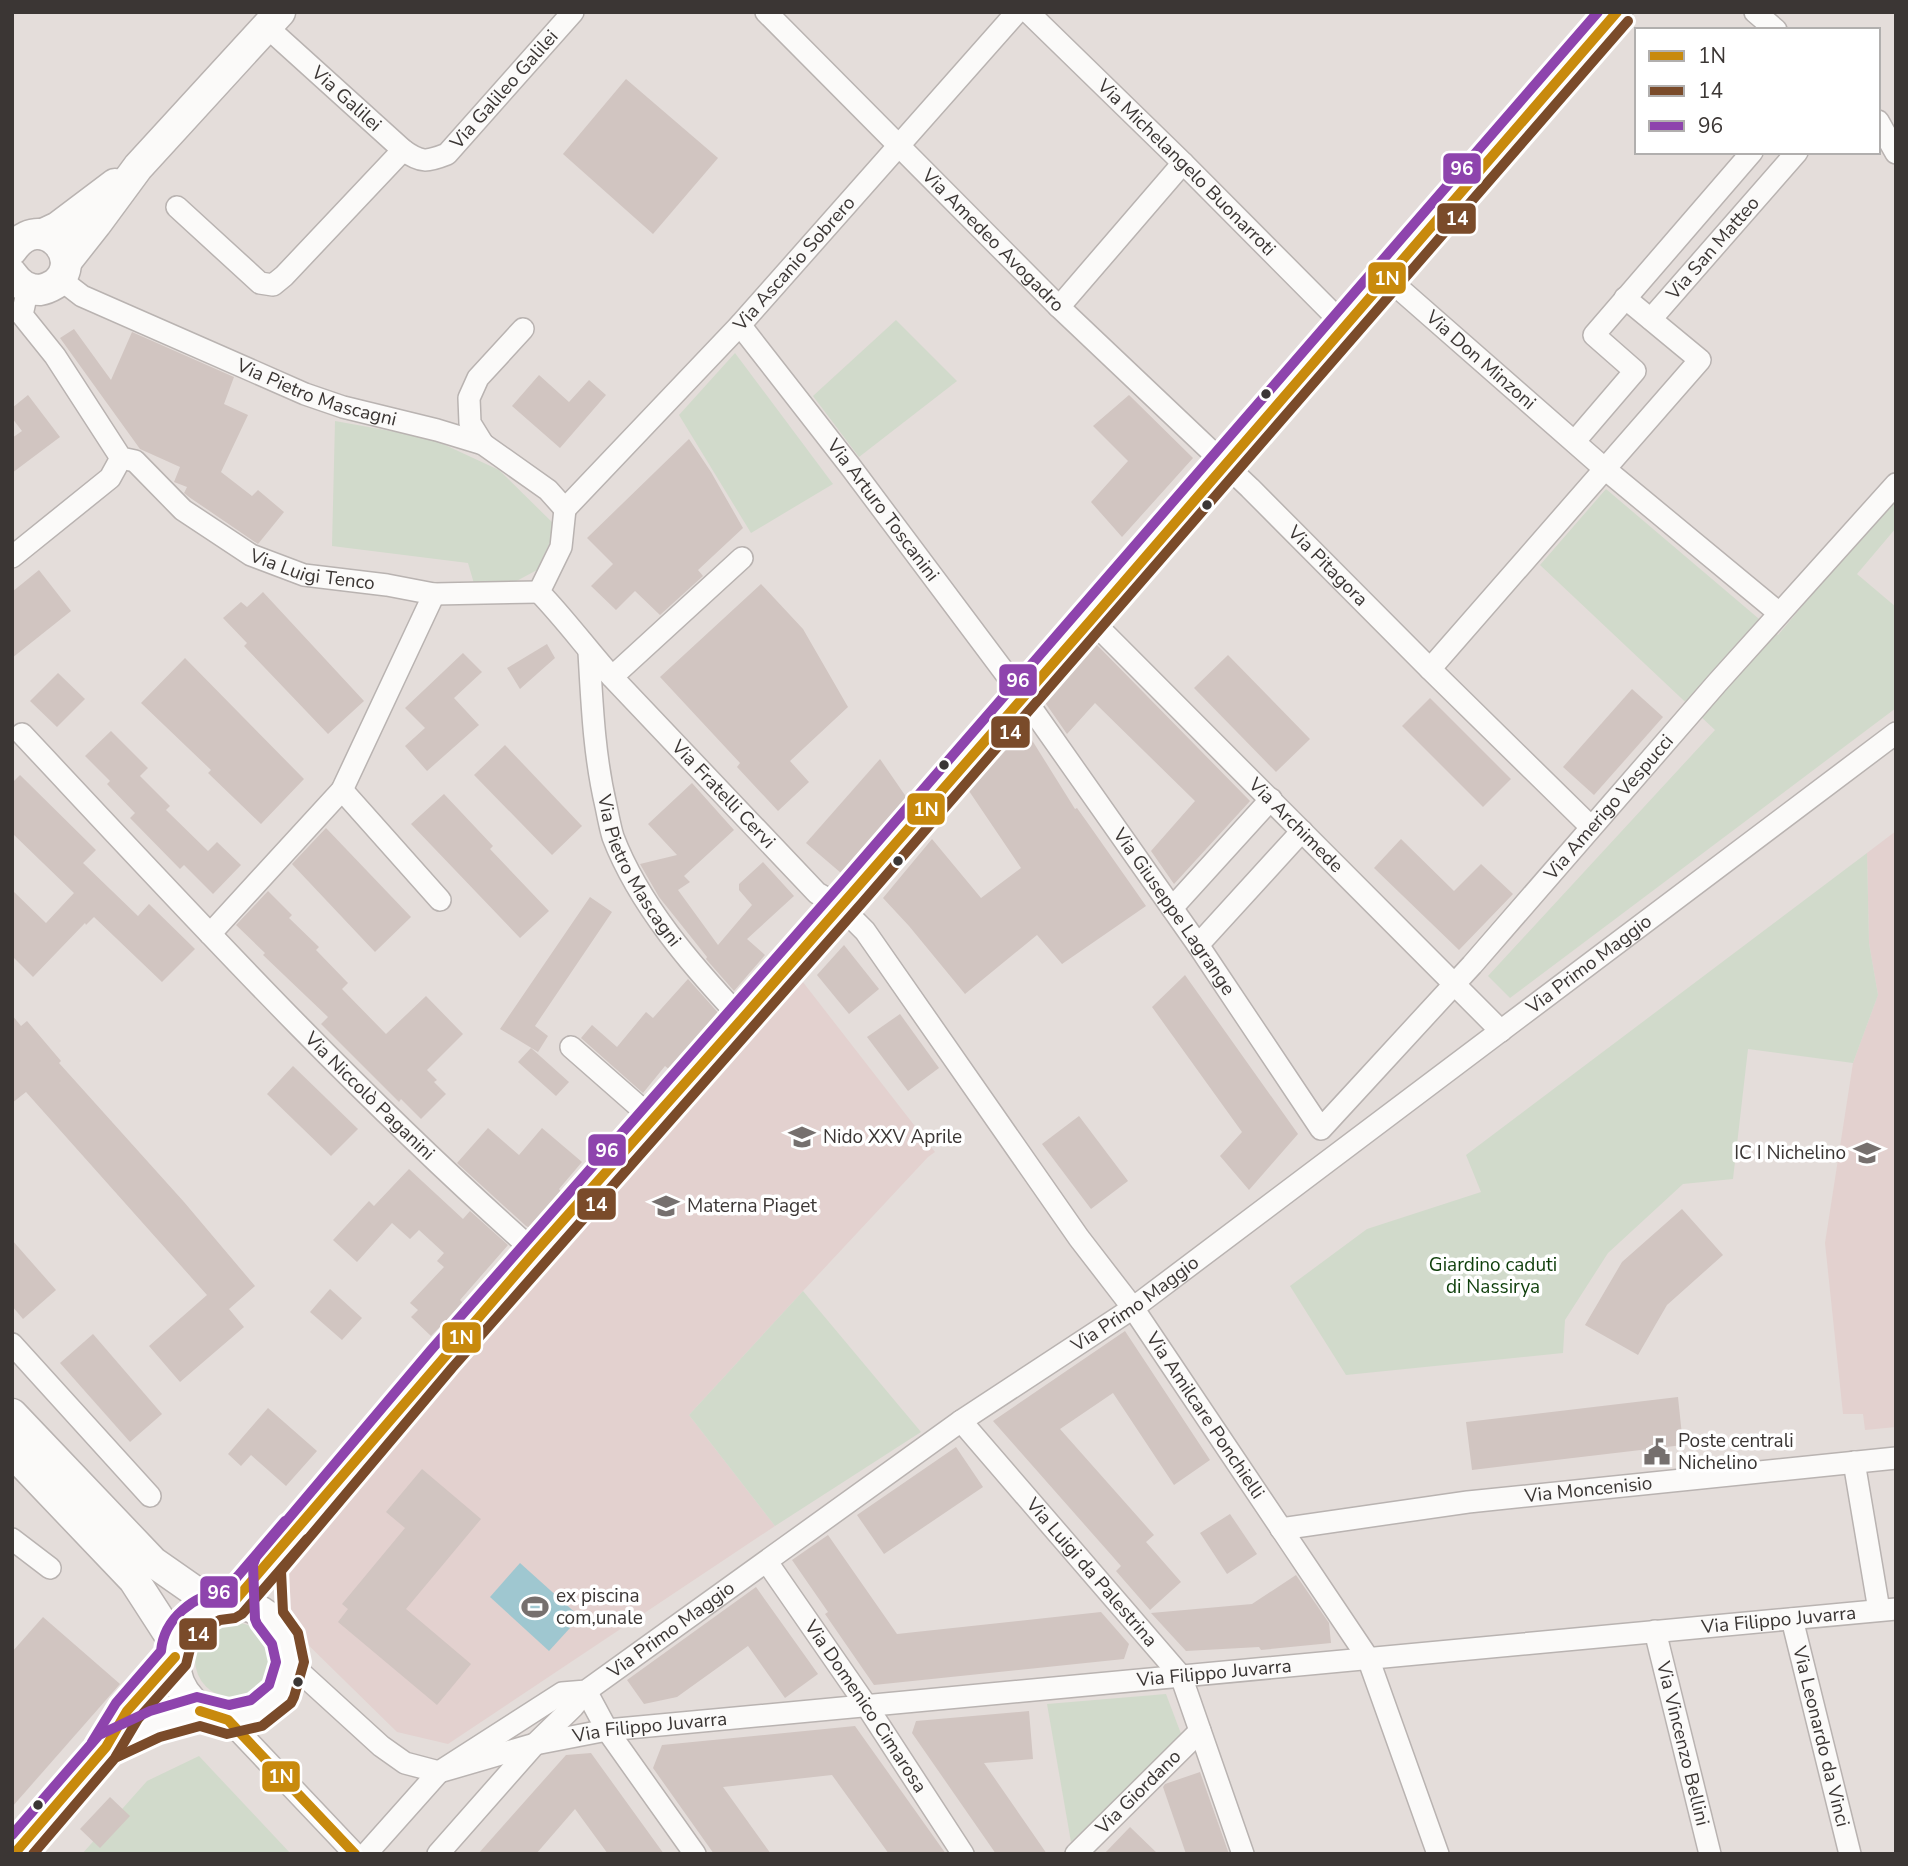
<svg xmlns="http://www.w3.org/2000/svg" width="1908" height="1866" viewBox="0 0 1908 1866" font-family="'Nunito Sans',sans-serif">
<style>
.education{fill:#e3d1cf}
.green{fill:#d1dacb}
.water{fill:#9fc7d0}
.building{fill:#d1c5c1}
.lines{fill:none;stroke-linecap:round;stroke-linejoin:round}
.street-casing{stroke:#b9b3b1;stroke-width:24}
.secondary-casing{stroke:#b9b3b1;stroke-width:33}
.street{stroke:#fbfaf9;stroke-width:21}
.secondary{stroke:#fbfaf9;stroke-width:30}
.bus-1-casing{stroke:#fff;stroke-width:16}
.bus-2-casing{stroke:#fff;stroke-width:16}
.bus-3-casing{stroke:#fff;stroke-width:16}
.bus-1{stroke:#c88a0d;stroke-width:10}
.bus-2{stroke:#7a4b2a;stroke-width:10}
.bus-3{stroke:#8e44ad;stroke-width:10}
.bus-dot{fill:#3b3634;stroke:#fff;stroke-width:2.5}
.labels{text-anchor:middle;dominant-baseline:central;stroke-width:7;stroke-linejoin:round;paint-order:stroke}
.street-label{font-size:19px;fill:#3b3634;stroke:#fff}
.poi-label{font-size:19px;fill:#3b3634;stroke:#fff;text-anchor:start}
.park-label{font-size:19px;fill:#0f3f0b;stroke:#fff}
.line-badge{stroke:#fff;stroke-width:2.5}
.badge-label{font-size:19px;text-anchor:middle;font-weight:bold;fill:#fff}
</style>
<rect width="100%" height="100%" fill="#e4ddda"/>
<g class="education">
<path d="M1896 831V1427L1865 1430 1863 1414H1843L1825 1243 1853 1063 1878 995 1869 943 1867 853Z"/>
<path d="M799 977 935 1152 928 1157 803 1291 689 1415 775 1526 448 1744 397 1732 293 1630 274 1577 669 1121Z"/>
</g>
<g class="green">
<path d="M896 320 957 381 859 457 813 396Z"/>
<path d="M735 353 833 484 751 533 679 415Z"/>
<path d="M335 421 430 438 499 470 557 527 537 570 511 584 475 587 468 563 332 546Z"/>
<path d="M1606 489 1778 635 1896 494V528L1857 574 1896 607V708L1510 998 1488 976 1715 730 1540 565Z"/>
<path d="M1867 853 1869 943 1878 995 1853 1063 1748 1049 1733 1179 1683 1184 1608 1253 1565 1320 1563 1353 1346 1375 1290 1286 1367 1229 1481 1192 1466 1155Z"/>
<path d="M803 1291 921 1432 775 1526 689 1415Z"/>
<circle cx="233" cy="1660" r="38"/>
<path d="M1166 1694 1183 1739 1071 1842 1047 1704Z"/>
<path d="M199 1756 291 1854H82L147 1781Z"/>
</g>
<path class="water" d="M520 1563 580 1617 549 1651 490 1597Z"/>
<g class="building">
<path d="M626 79 718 158 653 234 563 154Z"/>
<path d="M74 329 111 380 132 332 234 377 224 404 248 415 221 472 252 496 258 490 284 512 258 544 189 497 184 493 187 487 174 482 180 467 140 449 60 338Z"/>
<path d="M539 375 569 402 589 380 606 395 560 448 512 406Z"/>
<path d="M28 395 60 437 12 473V438L22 431 12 418V408Z"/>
<path d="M1129 395 1193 458 1122 537 1091 502 1128 461 1093 426Z"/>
<path d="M689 439 711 472 743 528 698 570 703 576 660 615 635 591 616 610 591 586 613 564 587 538Z"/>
<path d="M39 570 71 611 12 658V592Z"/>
<path d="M761 584 803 629 848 707 790 761 809 782 778 811 737 767 740 763 660 677Z"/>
<path d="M263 592 364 701 328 734 244 646 247 643 223 618 241 602 247 607Z"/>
<path d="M1095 643 1250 801 1174 884 1151 851 1195 801 1095 703 1067 734 1044 701Z"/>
<path d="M547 644 555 658 520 689 507 668Z"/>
<path d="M463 653 482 672 454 698 479 725 427 771 405 746 425 728 405 708Z"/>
<path d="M1228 655 1310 739 1276 772 1194 688Z"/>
<path d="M185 658 304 779 261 824 208 773 211 770 141 703Z"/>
<path d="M58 673 85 699 57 727 30 701Z"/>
<path d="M1632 689 1663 717 1594 795 1563 767Z"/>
<path d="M1430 698 1511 779 1483 807 1402 726Z"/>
<path d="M1025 729 1075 809 1077 808 1087 822 1146 906 1062 964 1037 935 965 994 909 926 883 898 932 839 981 898 1021 868 969 791Z"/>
<path d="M111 731 148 768 140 776 170 806 166 810 208 851 217 842 241 865 213 894 184 865 180 869 130 818 135 813 107 784 110 781 85 756Z"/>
<path d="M505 745 582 826 552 855 474 775Z"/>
<path d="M880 759 909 801 841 873 806 843Z"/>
<path d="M20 775 96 850 83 863 138 916 149 904 195 949 162 982 94 917 86 925 85 923 33 977 12 956V890L46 923 74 893 12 833V783Z"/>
<path d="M692 783 734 830 684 876 690 882 678 890 718 945 752 905 739 890V884L763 862 794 896 747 939 765 955 734 991 706 959 707 957 659 897 640 864 677 855 648 824Z"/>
<path d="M444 794 493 846 490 849 549 911 520 938 411 824Z"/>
<path d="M326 828 411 917 375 952 292 864Z"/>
<path d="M1401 839 1454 891 1481 864 1513 894 1459 950 1374 868Z"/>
<path d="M268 891 292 915 289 918 319 947 316 950 348 983 342 989 386 1034 426 996 463 1034 427 1070 437 1080 434 1082 446 1094 421 1119 401 1099 399 1102 321 1024 328 1017 263 955 265 953 236 925Z"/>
<path d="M590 897 612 912 535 1026 548 1036 538 1052 500 1029Z"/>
<path d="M844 945 879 989 849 1014 817 975Z"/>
<path d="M1185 975 1298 1134 1249 1190 1220 1156 1242 1132 1152 1007Z"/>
<path d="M688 979 721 1016 700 1040 697 1038 670 1070 665 1066 643 1093 581 1038 592 1025 617 1047 646 1012 653 1018Z"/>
<path d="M900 1014 939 1068 908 1091 867 1037Z"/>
<path d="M12 1015 21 1026 27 1021 61 1061 59 1063 184 1202 255 1286 229 1309 244 1327 180 1382 149 1346 207 1295 26 1092 12 1103Z"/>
<path d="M531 1048 569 1082 556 1096 518 1062Z"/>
<path d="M293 1066 358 1129 331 1156 267 1094Z"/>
<path d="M1079 1116 1128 1181 1091 1209 1042 1144Z"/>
<path d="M488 1128 519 1155 542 1128 582 1162 559 1189 563 1194 532 1229 526 1226 457 1163Z"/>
<path d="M409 1169 463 1219 470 1211 508 1245 460 1300 463 1303 431 1336 411 1317 418 1310 410 1303 444 1267 437 1261 444 1253 419 1230 410 1239 392 1223 357 1262 333 1240 369 1201 374 1206Z"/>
<path d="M1682 1209 1723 1255 1667 1305 1638 1355 1585 1325 1622 1262Z"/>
<path d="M12 1240 56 1290 23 1319 12 1306Z"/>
<path d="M330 1289 362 1318 342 1340 310 1312Z"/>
<path d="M1125 1331 1210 1460 1174 1485 1113 1393 1060 1429 1154 1535 1146 1542 1181 1582 1150 1610 1116 1571 1121 1566 993 1421Z"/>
<path d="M93 1334 162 1414 130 1442 60 1363Z"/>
<path d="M1678 1397 1683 1445 1472 1470 1466 1422Z"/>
<path d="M268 1408 317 1451 286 1486 251 1455 241 1466 228 1454Z"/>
<path d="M956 1447 983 1487 884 1554 857 1515Z"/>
<path d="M422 1469 481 1519 406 1609 471 1664 437 1705 338 1622 348 1609 342 1604 405 1528 386 1512Z"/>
<path d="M1230 1514 1257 1554 1227 1574 1200 1533Z"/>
<path d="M828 1535 897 1634 1101 1612 1129 1644 1124 1659 874 1685 825 1614 828 1612 792 1560Z"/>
<path d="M1296 1575 1329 1623 1331 1643 1261 1650 1259 1647 1186 1651 1151 1613 1252 1604Z"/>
<path d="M756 1587 818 1674 785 1698 748 1646 677 1697 644 1704 627 1680Z"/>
<path d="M43 1617 120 1684 12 1807V1652Z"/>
<path d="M1029 1711 1033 1759 984 1763 1047 1854H996L912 1733 916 1721Z"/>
<path d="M855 1726 946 1854H889L832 1775 723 1787 771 1854H714L653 1768 662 1745Z"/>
<path d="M591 1753 664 1854H608L575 1809 536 1854H478L566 1755Z"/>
<path d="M1200 1772 1229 1854H1186L1163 1787 1165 1784Z"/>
<path d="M110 1797 130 1816 100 1848 80 1829Z"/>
<path d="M1130 1827 1158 1854H1104Z"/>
</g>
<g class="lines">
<g class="street-casing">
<g id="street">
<path id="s1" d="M766 12 1059 307 1250 488 1430 669 1591 827"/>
<path id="s2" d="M1028 12 1183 163 1345 326"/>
<path d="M1755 12 1776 30"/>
<path id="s3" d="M267 27 403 150C421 163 427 162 447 154L573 12"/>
<path d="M1878 121 1896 153"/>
<path d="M177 207 260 283 273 285 284 276 403 150"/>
<path id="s4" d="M1386 277 1605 469 1779 613"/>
<path id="s5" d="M60 279 82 296 305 394 343 407 437 430 483 444 548 490 565 509"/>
<path id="s6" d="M28 288 22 315 55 356 121 458 135 461 183 510 251 555 304 575 387 585 434 594 539 592"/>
<path d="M1059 307 1183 163"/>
<path id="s7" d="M1651 319 1797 152"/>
<path id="s8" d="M740 325 850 466 1032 709 1198 945 1321 1129 1472 965 1717 683 1896 484"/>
<path d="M1575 441 1635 371 1594 335 1752 152"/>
<path d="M483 444 470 423 469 398 478 378 523 329"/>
<path id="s9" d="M565 509 561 547 539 592C565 619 587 649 612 677L817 893 840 906 865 931 1079 1238 1133 1308 1368 1658 1438 1854"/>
<path id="s10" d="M565 509 740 325 1017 12"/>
<path d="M12 557 110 478 121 458"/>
<path id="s11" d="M1091 620 1501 1031"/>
<path id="s12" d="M589 652C592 704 594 755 606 806 608 816 610 827 613 837 639 905 693 967 742 1019"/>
<path d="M1430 669 1700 360 1625 298"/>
<path d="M612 677 742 558"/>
<path id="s13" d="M22 734C188 911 353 1091 535 1252"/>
<path d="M342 790 440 900"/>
<path d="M1172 908 1271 799"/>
<path d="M210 934 342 790 434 594"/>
<path d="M1198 945 1302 831"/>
<path d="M571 1047 653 1119"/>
<path d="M12 1344 150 1496"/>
<path id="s14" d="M961 1421 1181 1676 1243 1854"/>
<path d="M1854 1462 1879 1610"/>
<path id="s15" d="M1281 1529 1468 1502 1896 1458"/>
<path d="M12 1539 50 1568"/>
<path id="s16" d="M767 1562 866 1705 963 1854"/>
<path id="s17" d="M1792 1619 1850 1854"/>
<path id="s18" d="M1655 1631 1710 1854"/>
<path id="s19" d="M290 1663 381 1746 405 1763 439 1772 535 1744 607 1730 1896 1609"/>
<path d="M586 1691 607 1730 695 1854"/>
<path d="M228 1720 355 1854"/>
<path id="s20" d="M366 1854 439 1772 562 1693 586 1691 961 1421 1133 1308 1896 733"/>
<path d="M438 1854 535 1744 573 1707 586 1691"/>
<path id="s21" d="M1076 1854 1200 1731"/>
</g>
</g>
<g class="secondary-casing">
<g id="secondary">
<path d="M43 234 58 227 115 184"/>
<path d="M12 250C41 208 87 259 55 284 50 287 46 289 40 290 27 290 19 284 12 274"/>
<path d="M66 262 96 224 138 167 280 12"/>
<path d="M12 1414 153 1562 216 1606"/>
<path d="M12 1452 134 1580 176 1645"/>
<circle cx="232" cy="1661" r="57"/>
<path d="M232 1604 535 1252 742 1019 1091 620 1617 12"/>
<path d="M106 1747 155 1724 200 1711"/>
<path d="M14 1854 106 1747 127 1711 175 1657"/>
</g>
</g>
<use href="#street" class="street"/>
<use href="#secondary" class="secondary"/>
<g class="bus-1-casing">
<g id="bus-1">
<path d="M232 1604 535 1252 742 1019 1091 620 1617 12"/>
<path d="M200 1711 228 1720 355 1854"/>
<path d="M14 1854 106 1747 127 1711 175 1657"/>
</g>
</g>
<g class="bus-2-casing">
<g id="bus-2">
<path d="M116 1756 138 1719 186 1665 190 1649 200 1631 220 1620 235 1618 242 1614 307 1539"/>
<path d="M33 1854 115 1758 160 1737 200 1726 227 1734 262 1726 291 1703 294 1697 304 1662 298 1633 283 1612 281 1571 452 1368 862 903 1628 21"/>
</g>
</g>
<g class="bus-3-casing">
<g id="bus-3">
<path d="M92 1742 116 1703 161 1651C164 1618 194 1595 225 1591L285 1521"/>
<path d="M12 1835 99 1735 150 1711 197 1697 229 1705 251 1700 269 1685 276 1662 272 1644 257 1624 255 1619 253 1565 256 1557 431 1350 841 884 1598 12"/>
</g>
</g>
<use href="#bus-1" class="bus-1"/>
<use href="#bus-2" class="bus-2"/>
<use href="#bus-3" class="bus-3"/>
</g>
<defs>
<g id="school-bare" transform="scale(2.1)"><path d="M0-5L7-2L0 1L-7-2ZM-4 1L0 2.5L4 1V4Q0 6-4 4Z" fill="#76706e" stroke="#fff" stroke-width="2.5" paint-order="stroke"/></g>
<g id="civic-bare" transform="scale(2.1)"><path d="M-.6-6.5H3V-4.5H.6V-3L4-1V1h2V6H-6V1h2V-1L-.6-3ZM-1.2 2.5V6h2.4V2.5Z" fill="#76706e" stroke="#fff" stroke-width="2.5" paint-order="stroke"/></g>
<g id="stadium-bare" transform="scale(2.1)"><path d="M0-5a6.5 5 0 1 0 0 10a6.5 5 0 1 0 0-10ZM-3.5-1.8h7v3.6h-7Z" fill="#76706e" stroke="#fff" stroke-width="2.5" paint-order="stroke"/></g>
</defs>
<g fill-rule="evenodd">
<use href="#school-bare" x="802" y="1137"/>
<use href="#school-bare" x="1867" y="1153"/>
<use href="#school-bare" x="666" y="1206"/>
<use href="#civic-bare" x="1657" y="1452"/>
<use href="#stadium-bare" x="535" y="1607"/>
</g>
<g class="bus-dot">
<circle cx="1266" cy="394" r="6"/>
<circle cx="1207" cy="505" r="6"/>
<circle cx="944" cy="765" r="6"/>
<circle cx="898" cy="861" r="6"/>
<circle cx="298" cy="1682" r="6"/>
<circle cx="38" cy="1805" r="6"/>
</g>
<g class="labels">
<g class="street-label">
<text stroke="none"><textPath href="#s3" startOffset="317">Via Galileo Galilei</textPath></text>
<text stroke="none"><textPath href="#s3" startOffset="107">Via Galilei</textPath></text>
<text stroke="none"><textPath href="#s2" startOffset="222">Via Michelangelo Buonarroti</textPath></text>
<text stroke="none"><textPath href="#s1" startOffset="322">Via Amedeo Avogadro</textPath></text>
<text stroke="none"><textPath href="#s7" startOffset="94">Via San Matteo</textPath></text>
<text stroke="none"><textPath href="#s10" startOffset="336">Via Ascanio Sobrero</textPath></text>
<text stroke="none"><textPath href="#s4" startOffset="126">Via Don Minzoni</textPath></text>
<text stroke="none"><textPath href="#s5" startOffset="282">Via Pietro Mascagni</textPath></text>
<text stroke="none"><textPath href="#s8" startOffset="234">Via Arturo Toscanini</textPath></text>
<text stroke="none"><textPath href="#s1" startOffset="789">Via Pitagora</textPath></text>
<text stroke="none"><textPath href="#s6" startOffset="430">Via Luigi Tenco</textPath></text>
<text stroke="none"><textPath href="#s9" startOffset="362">Via Fratelli Cervi</textPath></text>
<text stroke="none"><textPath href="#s8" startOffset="1424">Via Amerigo Vespucci</textPath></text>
<text stroke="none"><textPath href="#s11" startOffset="290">Via Archimede</textPath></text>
<text stroke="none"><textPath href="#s12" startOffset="228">Via Pietro Mascagni</textPath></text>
<text stroke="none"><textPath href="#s8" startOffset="730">Via Giuseppe Lagrange</textPath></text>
<text stroke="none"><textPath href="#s20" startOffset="1519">Via Primo Maggio</textPath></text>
<text stroke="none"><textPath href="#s13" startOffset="502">Via Niccolò Paganini</textPath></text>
<text stroke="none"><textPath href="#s20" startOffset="952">Via Primo Maggio</textPath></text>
<text stroke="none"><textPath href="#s9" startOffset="1152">Via Amilcare Ponchielli</textPath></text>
<text stroke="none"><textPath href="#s15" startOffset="310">Via Moncenisio</textPath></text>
<text stroke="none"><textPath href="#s14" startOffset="200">Via Luigi da Palestrina</textPath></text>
<text stroke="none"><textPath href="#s19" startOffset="1538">Via Filippo Juvarra</textPath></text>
<text stroke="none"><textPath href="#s20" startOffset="385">Via Primo Maggio</textPath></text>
<text stroke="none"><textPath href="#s19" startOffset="971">Via Filippo Juvarra</textPath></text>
<text stroke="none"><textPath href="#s16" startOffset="175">Via Domenico Cimarosa</textPath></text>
<text stroke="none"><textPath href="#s19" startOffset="404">Via Filippo Juvarra</textPath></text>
<text stroke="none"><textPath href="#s17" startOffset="121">Via Leonardo da Vinci</textPath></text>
<text stroke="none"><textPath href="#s18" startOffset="116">Via Vincenzo Bellini</textPath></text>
<text stroke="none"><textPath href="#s21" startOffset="88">Via Giordano</textPath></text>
</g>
<g class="poi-label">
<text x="823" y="1137">Nido XXV Aprile</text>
<text x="1846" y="1153" text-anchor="end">IC I Nichelino</text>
<text x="687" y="1206">Materna Piaget</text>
<text x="1678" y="1441">Poste centrali<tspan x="1678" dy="22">Nichelino</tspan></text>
<text x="556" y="1596">ex piscina<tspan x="556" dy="22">com,unale</tspan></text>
</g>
<g class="park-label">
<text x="1493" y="1265">Giardino caduti<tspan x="1493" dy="22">di Nassirya</tspan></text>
</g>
</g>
<g class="line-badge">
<rect x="1442" y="152" width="40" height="33" rx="7" fill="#8e44ad"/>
<rect x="1436" y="202" width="41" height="33" rx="7" fill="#7a4b2a"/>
<rect x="1367" y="261" width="40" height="34" rx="7" fill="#c88a0d"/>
<rect x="998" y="663" width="40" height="34" rx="7" fill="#8e44ad"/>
<rect x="990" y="715" width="41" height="34" rx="7" fill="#7a4b2a"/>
<rect x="906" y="792" width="40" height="34" rx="7" fill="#c88a0d"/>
<rect x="587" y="1133" width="40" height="34" rx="7" fill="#8e44ad"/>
<rect x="576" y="1187" width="41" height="34" rx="7" fill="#7a4b2a"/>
<rect x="441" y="1321" width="41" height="33" rx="7" fill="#c88a0d"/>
<rect x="199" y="1575" width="40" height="34" rx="7" fill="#8e44ad"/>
<rect x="178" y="1617" width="40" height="34" rx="7" fill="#7a4b2a"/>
<rect x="261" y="1760" width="40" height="33" rx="7" fill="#c88a0d"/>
</g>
<g class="badge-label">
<text x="1462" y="175">96</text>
<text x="1457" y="225">14</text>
<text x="1387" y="285">1N</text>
<text x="1018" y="687">96</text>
<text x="1010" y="739">14</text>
<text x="926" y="816">1N</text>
<text x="607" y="1157">96</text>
<text x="596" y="1211">14</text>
<text x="461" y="1344">1N</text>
<text x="219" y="1599">96</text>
<text x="198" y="1641">14</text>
<text x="281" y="1783">1N</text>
</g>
<rect width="1908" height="1866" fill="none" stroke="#3b3634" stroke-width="28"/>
<rect x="1635" y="28" width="245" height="126" fill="#ffffff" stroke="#b1afae" stroke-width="2"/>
<rect x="1649" y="51" width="35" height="10" fill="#c88a0d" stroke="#b1afae" stroke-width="2"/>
<text x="1698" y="63" font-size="21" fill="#3b3634">1N</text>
<rect x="1649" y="86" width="35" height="10" fill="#7a4b2a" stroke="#b1afae" stroke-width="2"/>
<text x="1698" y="98" font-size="21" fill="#3b3634">14</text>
<rect x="1649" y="121" width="35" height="10" fill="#8e44ad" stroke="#b1afae" stroke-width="2"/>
<text x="1698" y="133" font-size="21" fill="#3b3634">96</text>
</svg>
